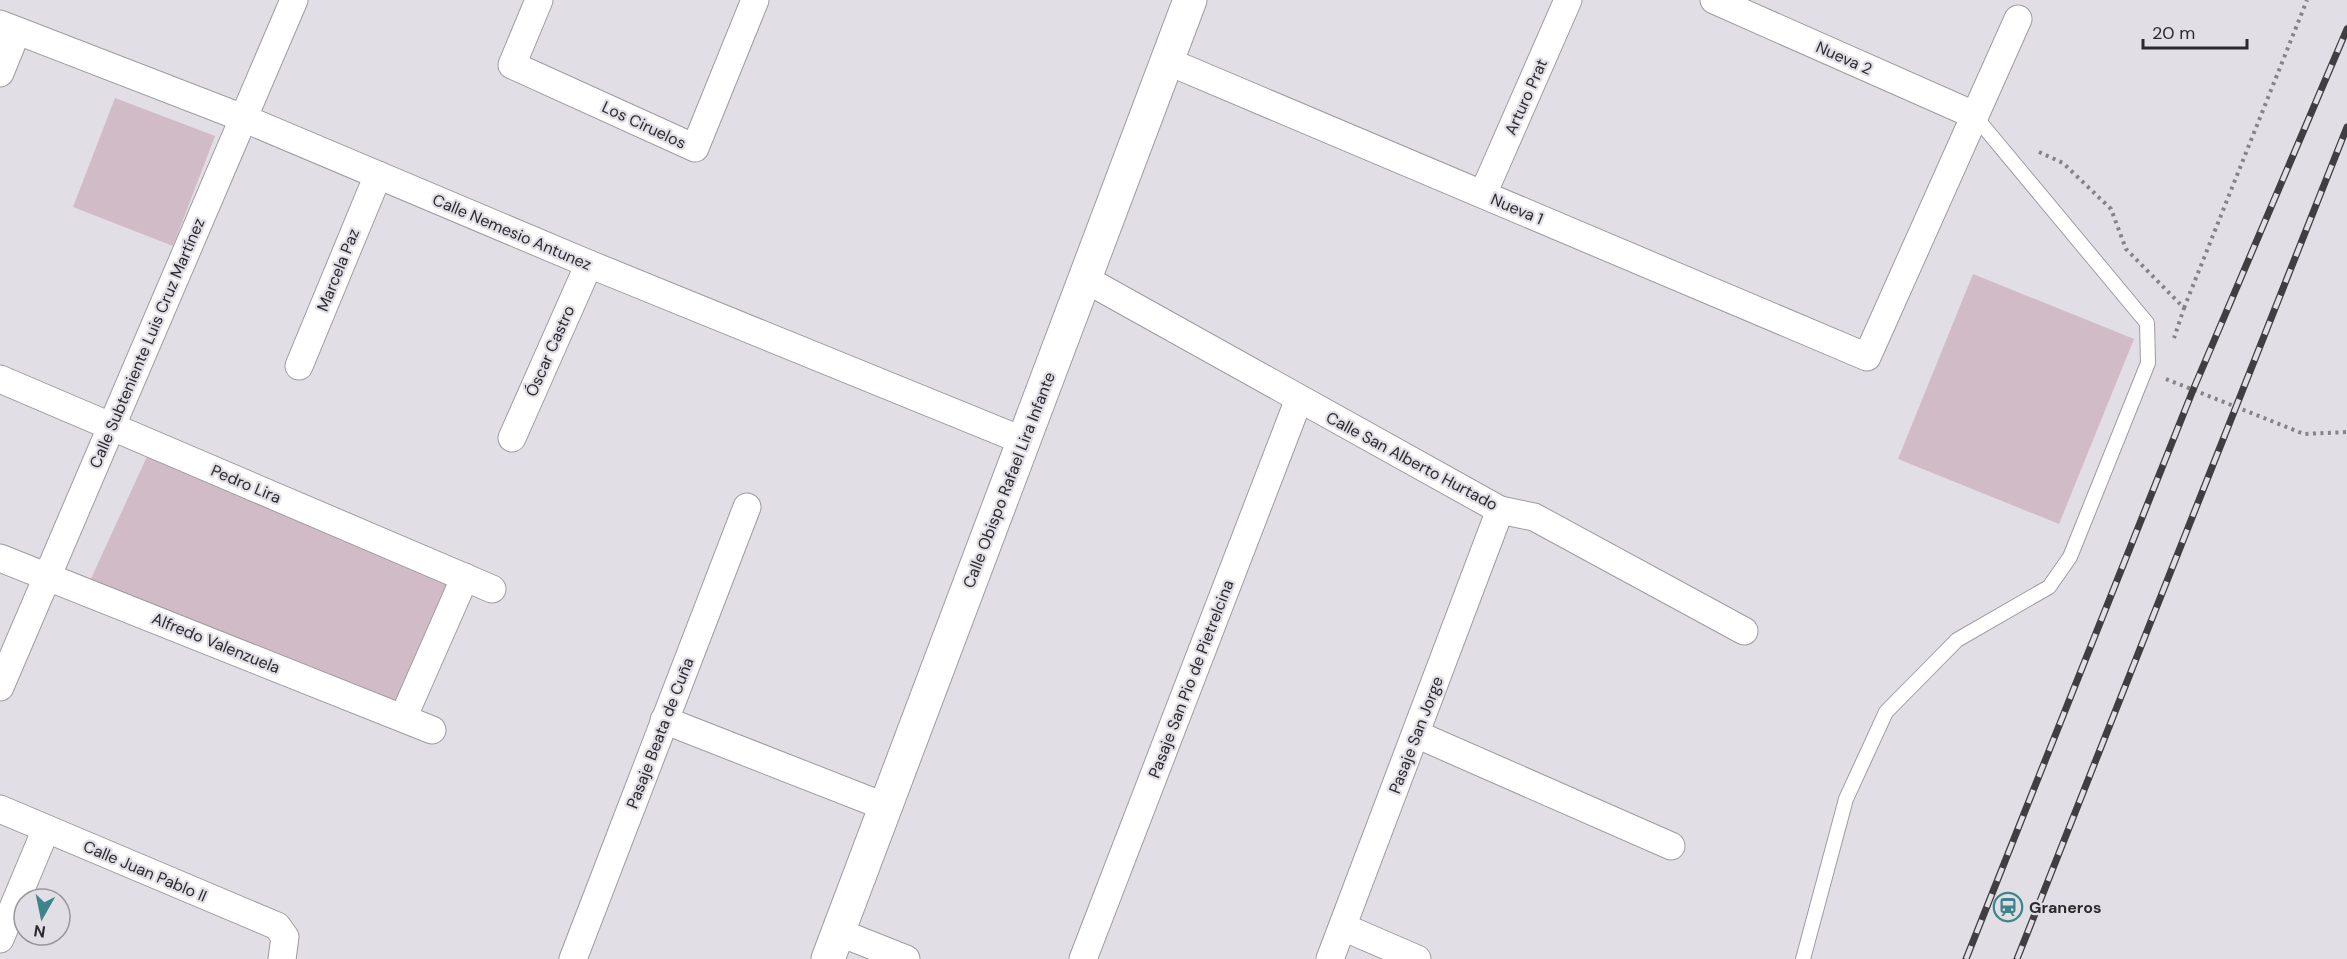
<svg xmlns="http://www.w3.org/2000/svg" width="2347" height="959" viewBox="0 0 2347 959" font-family="'DM Sans',sans-serif">
<style>
.green{fill:#d1bbc7}
.lines{fill:none;stroke-linecap:round;stroke-linejoin:round}
.service-casing{stroke:#9e9ba2;stroke-width:16}
.minor-casing{stroke:#9e9ba2;stroke-width:29}
.tertiary-casing{stroke:#9e9ba2;stroke-width:35}
.path{stroke:#858388;stroke-width:4;stroke-dasharray:3 4.5;stroke-linecap:butt}
.service{stroke:#fff;stroke-width:14}
.minor{stroke:#fff;stroke-width:27}
.tertiary{stroke:#fff;stroke-width:33}
.rail-casing{stroke:#3f3e41;stroke-width:7}
.rail{stroke:#e1dee6;stroke-width:4.5;stroke-dasharray:14;stroke-linecap:butt}
.labels{text-anchor:middle;dominant-baseline:central;stroke-width:4.5;stroke-linejoin:round;paint-order:stroke}
.street-label{font-size:16px;fill:#2b2a2d;stroke:#e1dee6}
.poi-label{font-size:16px;font-weight:bold;fill:#2b2a2d;stroke:#e1dee6;text-anchor:start}
</style>
<rect width="100%" height="100%" fill="#e1dee6"/>
<g class="green">
<path d="M115 98 215 136 173 246 73 207Z"/>
<path d="M1973 274 2134 339 2059 524 1898 459Z"/>
<path d="M150 450 450 586 399 708 89 583Z"/>
</g>
<g class="lines">
<g class="service-casing">
<path id="service" d="M1803 959 1846 799 1886 712 1957 640 2049 587 2070 557 2148 363 2147 323 1974 115"/>
</g>
<g class="minor-casing">
<g id="minor">
<path d="M539 0 512 65 695 148 755 0"/>
<path d="M1714 0 1974 115"/>
<path d="M0 24 243 118 589 264 1024 441"/>
<path d="M1167 61 1867 357 2018 19"/>
<path d="M0 73 17 31"/>
<path d="M1483 194 1568 0"/>
<path d="M1085 279 1500 510 1534 517 1744 631"/>
<path d="M299 366 378 175"/>
<path d="M0 379 492 589"/>
<path d="M512 438 589 264"/>
<path d="M0 558 432 730"/>
<path d="M0 687 294 0"/>
<path d="M403 718 465 577"/>
<path d="M664 720 886 807"/>
<path d="M1416 734 1671 846"/>
<path d="M0 809 277 926 285 937 282 959"/>
<path d="M1343 927 1417 959"/>
<path d="M838 932 906 959"/>
<path d="M0 939 46 829"/>
<path d="M573 959 747 507"/>
<path d="M1083 959 1299 399"/>
<path d="M1330 959 1500 510"/>
</g>
</g>
<g class="tertiary-casing">
<path id="tertiary" d="M828 959 1190 0"/>
</g>
<g class="path">
<path d="M2039 152 2063 163 2111 209 2126 249 2184 308 2174 338"/>
<path d="M2184 308 2307 0"/>
<path d="M2166 379 2304 434 2347 432"/>
</g>
<use href="#service" class="service"/>
<use href="#minor" class="minor"/>
<use href="#tertiary" class="tertiary"/>
<g class="rail-casing">
<g id="rail">
<path d="M1966 959 2193 390 2347 29"/>
<path d="M2017 959 2347 127"/>
</g>
</g>
<use href="#rail" class="rail"/>
</g>
<defs>
<g id="station-ring" transform="scale(1.5)"><circle r="9.5" fill="#e1dee6" stroke="#3d858a" stroke-width="1.5"/><path d="M-3-6H3Q5-6 5-4V2Q5 4 3 4L4.5 6H3L1.5 4h-3L-3 6H-4.5L-3 4Q-5 4-5 2V-4Q-5-6-3-6ZM-3.5-4v3h7v-3ZM-3.5 1v1.5H-2V1ZM2 1v1.5H3.5V1Z" fill="#3d858a"/></g>
</defs>
<g fill-rule="evenodd">
<use href="#station-ring" x="2008" y="907"/>
</g>
<g class="labels">
<g class="street-label">
<text transform="translate(1844 58) rotate(24)">Nueva 2</text>
<text transform="translate(1526 97) rotate(-66)">Arturo Prat</text>
<text transform="translate(644 125) rotate(25)">Los Ciruelos</text>
<text transform="translate(1517 209) rotate(23)">Nueva 1</text>
<text transform="translate(512 232) rotate(23)">Calle Nemesio Antunez</text>
<text transform="translate(338 270) rotate(-68)">Marcela Paz</text>
<text transform="translate(147 343) rotate(-67)">Calle Subteniente Luis Cruz Martínez</text>
<text transform="translate(550 351) rotate(-66)">Óscar Castro</text>
<text transform="translate(1412 461) rotate(28)">Calle San Alberto Hurtado</text>
<text transform="translate(1009 480) rotate(-69)">Calle Obispo Rafael Lira Infante</text>
<text transform="translate(246 484) rotate(23)">Pedro Lira</text>
<text transform="translate(216 643) rotate(22)">Alfredo Valenzuela</text>
<text transform="translate(1191 679) rotate(-69)">Pasaje San Pio de Pietrelcina</text>
<text transform="translate(660 733) rotate(-69)">Pasaje Beata de Cuña</text>
<text transform="translate(1416 735) rotate(-69)">Pasaje San Jorge</text>
<text transform="translate(145 871) rotate(23)">Calle Juan Pablo II</text>
</g>
<g class="poi-label">
<text x="2029" y="907">Graneros</text>
</g>
</g>
<g transform="translate(42 917) rotate(189)"><circle r="28" fill="#e1dee6" stroke="#98969c" stroke-width="1.5"/>
<path d="M0-4.5L10 22L0 15L-10 22Z" fill="#3d858a"/>
<text y="-9" font-size="16" font-weight="bold" text-anchor="middle" fill="#2b2a2d">N</text>
</g>
<path d="M2143 39v9h104v-9" fill="none" stroke="#2b2a2d" stroke-width="3"/>
<text x="2152" y="39" font-size="18" fill="#2b2a2d" stroke="#e1dee6" stroke-width="4.5" paint-order="stroke">20 m</text>
</svg>
